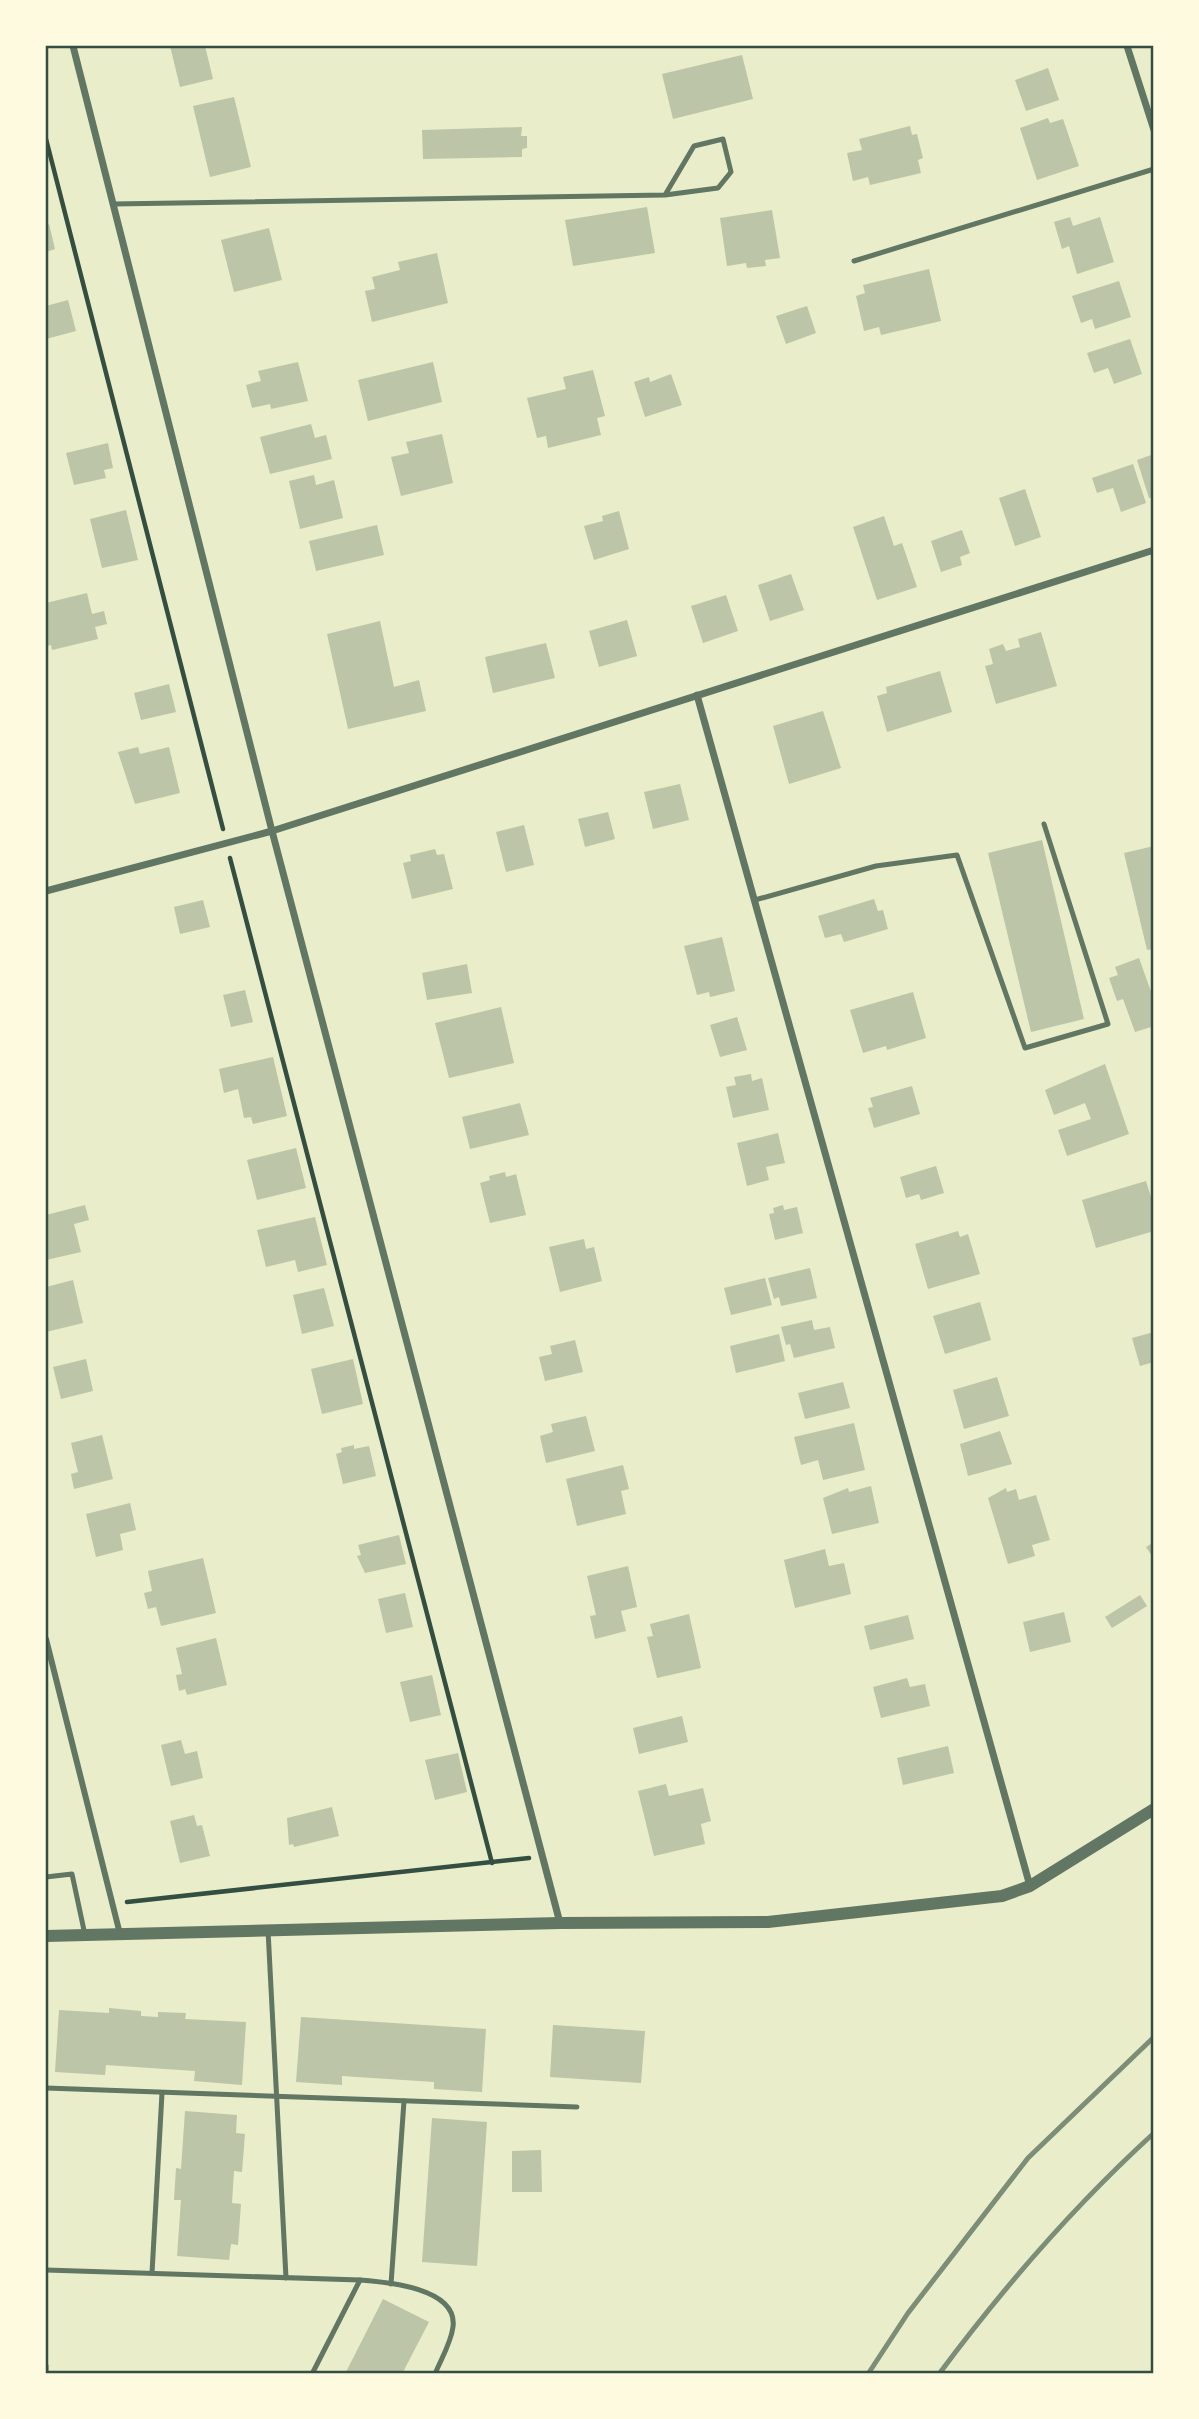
<svg xmlns="http://www.w3.org/2000/svg" width="1199" height="2419" viewBox="0 0 1199 2419" font-family="'Times New Roman',serif">
<style>
.building{fill:#bcc5a7}
.lines{fill:none;stroke-linecap:round;stroke-linejoin:round}
.path{stroke:#344e41;stroke-width:4.5}
.service{stroke:#617663;stroke-width:5}
.pedestrian{stroke:#617663;stroke-width:6}
.minor{stroke:#617663;stroke-width:7}
.tertiary{stroke:#617663;stroke-width:12}
.rail{stroke:#7c8e77;stroke-width:5}
.neatline{fill:none;stroke:#344e41;stroke-width:2.5}
</style>
<rect width="100%" height="100%" fill="#e9edc9"/>
<g class="building">
<path d="M170 46H205L213 79 180 87Z"/>
<path d="M742 55 753 99 673 119 662 74Z"/>
<path d="M1048 68 1059 100 1026 111 1015 80Z"/>
<path d="M234 97 251 167 210 177 193 106Z"/>
<path d="M1048 118 1050 123 1063 119 1079 166 1037 180 1020 128Z"/>
<path d="M910 126 912 135 917 134 923 158 918 160 921 173 870 185 868 177 853 181 847 153 862 150 859 139Z"/>
<path d="M522 127 521 136H527V148L522 149V157L423 159 422 130Z"/>
<path d="M647 207 655 253 573 266 565 220Z"/>
<path d="M772 210 780 258 765 260 766 266 747 268 746 263 727 266 720 218Z"/>
<path d="M1070 217 1073 226 1100 217 1114 262 1077 274 1069 246 1062 249 1054 222Z"/>
<path d="M49 224 55 249 46 252V225Z"/>
<path d="M269 228 282 280 234 292 221 240Z"/>
<path d="M437 253 448 303 372 322 365 291 375 289 372 277 400 270 398 262Z"/>
<path d="M929 269 941 321 881 335 879 327 864 331 856 296 865 293 863 285Z"/>
<path d="M1119 281 1131 317 1095 329 1092 319 1081 323 1072 296Z"/>
<path d="M68 300 76 331 46 339V306Z"/>
<path d="M807 306 816 333 786 344 776 316Z"/>
<path d="M1130 339 1142 374 1114 384 1108 368 1094 373 1087 353Z"/>
<path d="M298 362 308 401 271 409 270 404 252 408 246 385 261 381 258 371Z"/>
<path d="M433 362 442 402 368 421 358 380Z"/>
<path d="M593 370 605 416 597 418 601 435 548 448 546 436 537 438 527 398 566 389 563 377Z"/>
<path d="M671 374 682 405 645 417 634 382 649 377 650 382Z"/>
<path d="M311 424 315 438 326 435 332 459 270 474 260 437Z"/>
<path d="M442 434 453 483 401 496 391 457 409 453 406 442Z"/>
<path d="M108 443 113 468 104 470 106 478 74 485 66 453Z"/>
<path d="M1154 454V497L1149 498 1137 460Z"/>
<path d="M1133 464 1146 503 1121 512 1113 488 1097 493 1092 478Z"/>
<path d="M314 475 316 485 334 480 343 518 300 529 289 481Z"/>
<path d="M1025 489 1041 537 1015 546 999 498Z"/>
<path d="M126 510 138 560 102 568 90 519Z"/>
<path d="M619 511 629 549 594 560 584 526 603 521 602 516Z"/>
<path d="M884 516 894 546 902 543 917 587 877 600 853 527Z"/>
<path d="M377 525 384 555 316 571 309 541Z"/>
<path d="M962 530 970 553 960 557 962 565 941 572 931 541Z"/>
<path d="M791 574 804 610 770 621 758 585Z"/>
<path d="M87 593 92 614 104 611 107 624 95 627 98 639 52 650 51 645 46 646V603Z"/>
<path d="M726 595 738 631 703 643 691 606Z"/>
<path d="M627 620 637 656 599 667 589 631Z"/>
<path d="M380 621 394 687 419 680 426 711 348 729 327 634Z"/>
<path d="M1041 632 1057 686 996 704 985 666 993 664 989 649 1003 644 1006 651 1020 647 1018 639Z"/>
<path d="M546 643 555 678 493 693 485 657Z"/>
<path d="M940 671 952 712 887 732 877 696 887 693 886 687Z"/>
<path d="M169 684 176 712 141 720 134 693Z"/>
<path d="M823 711 841 768 789 784 773 726Z"/>
<path d="M138 747 140 754 169 747 180 793 135 804 118 752Z"/>
<path d="M680 784 689 820 653 829 644 792Z"/>
<path d="M608 812 615 839 585 847 578 819Z"/>
<path d="M524 825 534 865 506 872 496 832Z"/>
<path d="M1042 840 1084 1019 1031 1032 988 853Z"/>
<path d="M1154 846V949L1147 950 1124 853Z"/>
<path d="M435 849 437 855 444 854 453 889 412 899 403 863 411 861 410 855Z"/>
<path d="M874 899 878 911 883 910 888 929 844 942 841 934 825 938 818 916Z"/>
<path d="M203 900 210 927 180 934 174 907Z"/>
<path d="M722 937 735 991 710 997 709 992 697 995 684 946Z"/>
<path d="M1139 958 1154 1000V1026L1135 1032 1123 999 1117 1001 1109 978 1118 975 1115 967Z"/>
<path d="M467 964 472 993 427 1000 422 973Z"/>
<path d="M245 990 253 1022 231 1027 223 995Z"/>
<path d="M913 992 926 1038 887 1050 886 1046 863 1053 850 1010Z"/>
<path d="M501 1007 514 1063 449 1078 435 1023Z"/>
<path d="M737 1017 747 1050 720 1057 710 1025Z"/>
<path d="M273 1057 287 1116 253 1124 251 1117 244 1118 238 1089 224 1093 219 1069Z"/>
<path d="M1105 1064 1129 1134 1067 1156 1058 1130 1091 1119 1085 1103 1054 1115 1045 1090Z"/>
<path d="M751 1074 752 1081 762 1078 769 1110 733 1118 726 1087 736 1085 734 1077Z"/>
<path d="M912 1086 920 1114 874 1128 868 1108 873 1107 870 1098Z"/>
<path d="M520 1103 529 1135 470 1149 462 1117Z"/>
<path d="M778 1133 785 1163 766 1167 769 1180 747 1186 737 1143Z"/>
<path d="M296 1148 306 1188 257 1200 247 1160Z"/>
<path d="M936 1166 944 1193 921 1200 919 1194 906 1198 900 1177Z"/>
<path d="M505 1172 506 1177 516 1174 526 1215 490 1223 480 1183 490 1180 489 1176Z"/>
<path d="M1146 1181 1154 1207V1231L1096 1248 1082 1200Z"/>
<path d="M85 1205 89 1220 74 1224 81 1252 46 1260V1215Z"/>
<path d="M783 1205 784 1210 797 1207 803 1233 775 1240 769 1214 774 1213 773 1208Z"/>
<path d="M315 1217 327 1265 298 1272 295 1260 266 1267 257 1230Z"/>
<path d="M958 1231 960 1237 968 1234 980 1274 928 1289 915 1244Z"/>
<path d="M584 1239 586 1249 594 1247 602 1281 560 1292 549 1247Z"/>
<path d="M810 1268 817 1298 781 1306 779 1297 774 1299 768 1278Z"/>
<path d="M765 1278 772 1305 731 1315 724 1288Z"/>
<path d="M73 1280 83 1323 46 1332V1287Z"/>
<path d="M324 1288 334 1326 302 1334 293 1295Z"/>
<path d="M980 1302 991 1340 945 1354 933 1316Z"/>
<path d="M812 1320 814 1330 830 1327 835 1348 794 1358 790 1344 786 1345 781 1327Z"/>
<path d="M1154 1332V1362L1140 1366 1132 1338Z"/>
<path d="M779 1334 785 1361 736 1373 730 1346Z"/>
<path d="M575 1340 583 1372 545 1381 539 1357 552 1354 550 1346Z"/>
<path d="M86 1359 93 1391 61 1399 53 1367Z"/>
<path d="M353 1359 363 1404 322 1414 311 1369Z"/>
<path d="M997 1377 1009 1416 964 1429 953 1390Z"/>
<path d="M843 1382 850 1408 805 1419 798 1393Z"/>
<path d="M586 1416 595 1451 546 1463 540 1436 553 1432 551 1424Z"/>
<path d="M854 1423 865 1470 823 1480 818 1460 801 1465 794 1437Z"/>
<path d="M1000 1431 1012 1464 968 1476 960 1444Z"/>
<path d="M102 1435 113 1479 74 1489 71 1474 78 1472 71 1443Z"/>
<path d="M354 1445V1449L369 1446 376 1476 343 1484 336 1454 342 1452 341 1448Z"/>
<path d="M623 1465 629 1489 621 1491 626 1514 577 1526 566 1479Z"/>
<path d="M871 1486 879 1523 832 1534 823 1498 848 1488 849 1492Z"/>
<path d="M1006 1488 1007 1492 1016 1489 1019 1500 1036 1495 1050 1540 1032 1545 1035 1556 1008 1564 988 1498Z"/>
<path d="M130 1503 136 1530 120 1534 123 1550 96 1557 86 1514Z"/>
<path d="M399 1535 406 1564 365 1573 357 1556 361 1555 358 1545Z"/>
<path d="M1154 1542V1559L1146 1547Z"/>
<path d="M825 1549 829 1566 844 1563 851 1594 795 1608 784 1560Z"/>
<path d="M203 1558 216 1613 161 1626 156 1607 148 1609 144 1593 152 1591 148 1571Z"/>
<path d="M628 1566 637 1607 621 1611 626 1631 595 1639 590 1616 596 1615 587 1576Z"/>
<path d="M405 1593 413 1627 386 1633 378 1599Z"/>
<path d="M1140 1595 1147 1606 1112 1628 1105 1617Z"/>
<path d="M1064 1612 1071 1642 1030 1652 1023 1622Z"/>
<path d="M689 1614 701 1668 657 1678 647 1637 653 1636 650 1624Z"/>
<path d="M908 1615 914 1639 870 1650 864 1626Z"/>
<path d="M216 1638 227 1685 187 1695 185 1689 179 1691 176 1675 182 1674 176 1648Z"/>
<path d="M432 1675 441 1715 410 1722 400 1682Z"/>
<path d="M907 1678 910 1687 925 1684 930 1706 881 1718 873 1687Z"/>
<path d="M682 1716 688 1742 639 1754 633 1728Z"/>
<path d="M181 1740 185 1754 197 1751 203 1778 171 1786 161 1745Z"/>
<path d="M948 1746 954 1773 903 1785 897 1758Z"/>
<path d="M458 1753 467 1792 435 1800 425 1760Z"/>
<path d="M666 1784 669 1796 703 1788 711 1821 701 1824 705 1844 654 1856 638 1791Z"/>
<path d="M332 1807 339 1836 294 1847 293 1844 289 1845 287 1818Z"/>
<path d="M194 1815 197 1826 202 1825 210 1856 180 1863 170 1821Z"/>
<path d="M109 2008 141 2011V2016L158 2017V2012L186 2013 185 2019 246 2022 242 2085 194 2081 195 2071 106 2065 105 2075 55 2072 59 2010 109 2013Z"/>
<path d="M301 2017 486 2029 482 2092 434 2089V2082L342 2076V2085L296 2082Z"/>
<path d="M553 2025 645 2031 641 2083 550 2077Z"/>
<path d="M185 2111 237 2115 236 2133 245 2134 242 2172 234 2171 232 2203 241 2204 238 2245 231 2244 229 2260 177 2256 181 2200H174L176 2168 181 2169Z"/>
<path d="M432 2118 487 2122 477 2266 422 2262Z"/>
<path d="M541 2150 542 2192H512V2151Z"/>
<path d="M383 2299 429 2322 402 2374H345Z"/>
</g>
<g class="lines">
<g class="path">
<path d="M46 139 223 829"/>
<path d="M230 858 492 1863"/>
<path d="M127 1902 529 1858"/>
</g>
<g class="service">
<path d="M113 204 665 195 718 188 731 172 723 139 694 146 665 195"/>
<path d="M854 261 1154 169"/>
<path d="M755 900 876 866 957 855 1025 1048 1108 1024 1044 824"/>
<path d="M46 1877 72 1874 85 1935"/>
<path d="M268 1930 286 2278"/>
<path d="M46 2088 577 2107"/>
<path d="M46 2270 360 2280C387 2282 458 2288 453 2327 451 2343 441 2359 435 2374"/>
<path d="M152 2273 162 2093"/>
<path d="M391 2284 404 2101"/>
<path d="M46 2366V2374"/>
<path d="M312 2374 360 2280"/>
</g>
<path class="pedestrian" d="M46 1639 120 1934"/>
<g class="minor">
<path d="M73 46 272 831 560 1923"/>
<path d="M1127 46 1154 130"/>
<path d="M697 695 1030 1886"/>
<path d="M46 891 272 831 1154 550"/>
</g>
<path class="tertiary" d="M46 1936 560 1923 768 1922 1002 1896 1030 1886 1154 1809"/>
<g class="rail">
<path d="M868 2374 908 2313 1028 2158 1154 2037"/>
<path d="M939 2374C1003 2288 1075 2205 1154 2133"/>
</g>
</g>
<rect width="1199" height="2419" fill="none" stroke="#fefae0" stroke-width="94"/>
<rect x="47" y="47" width="1105" height="2325" class="neatline"/>
</svg>
